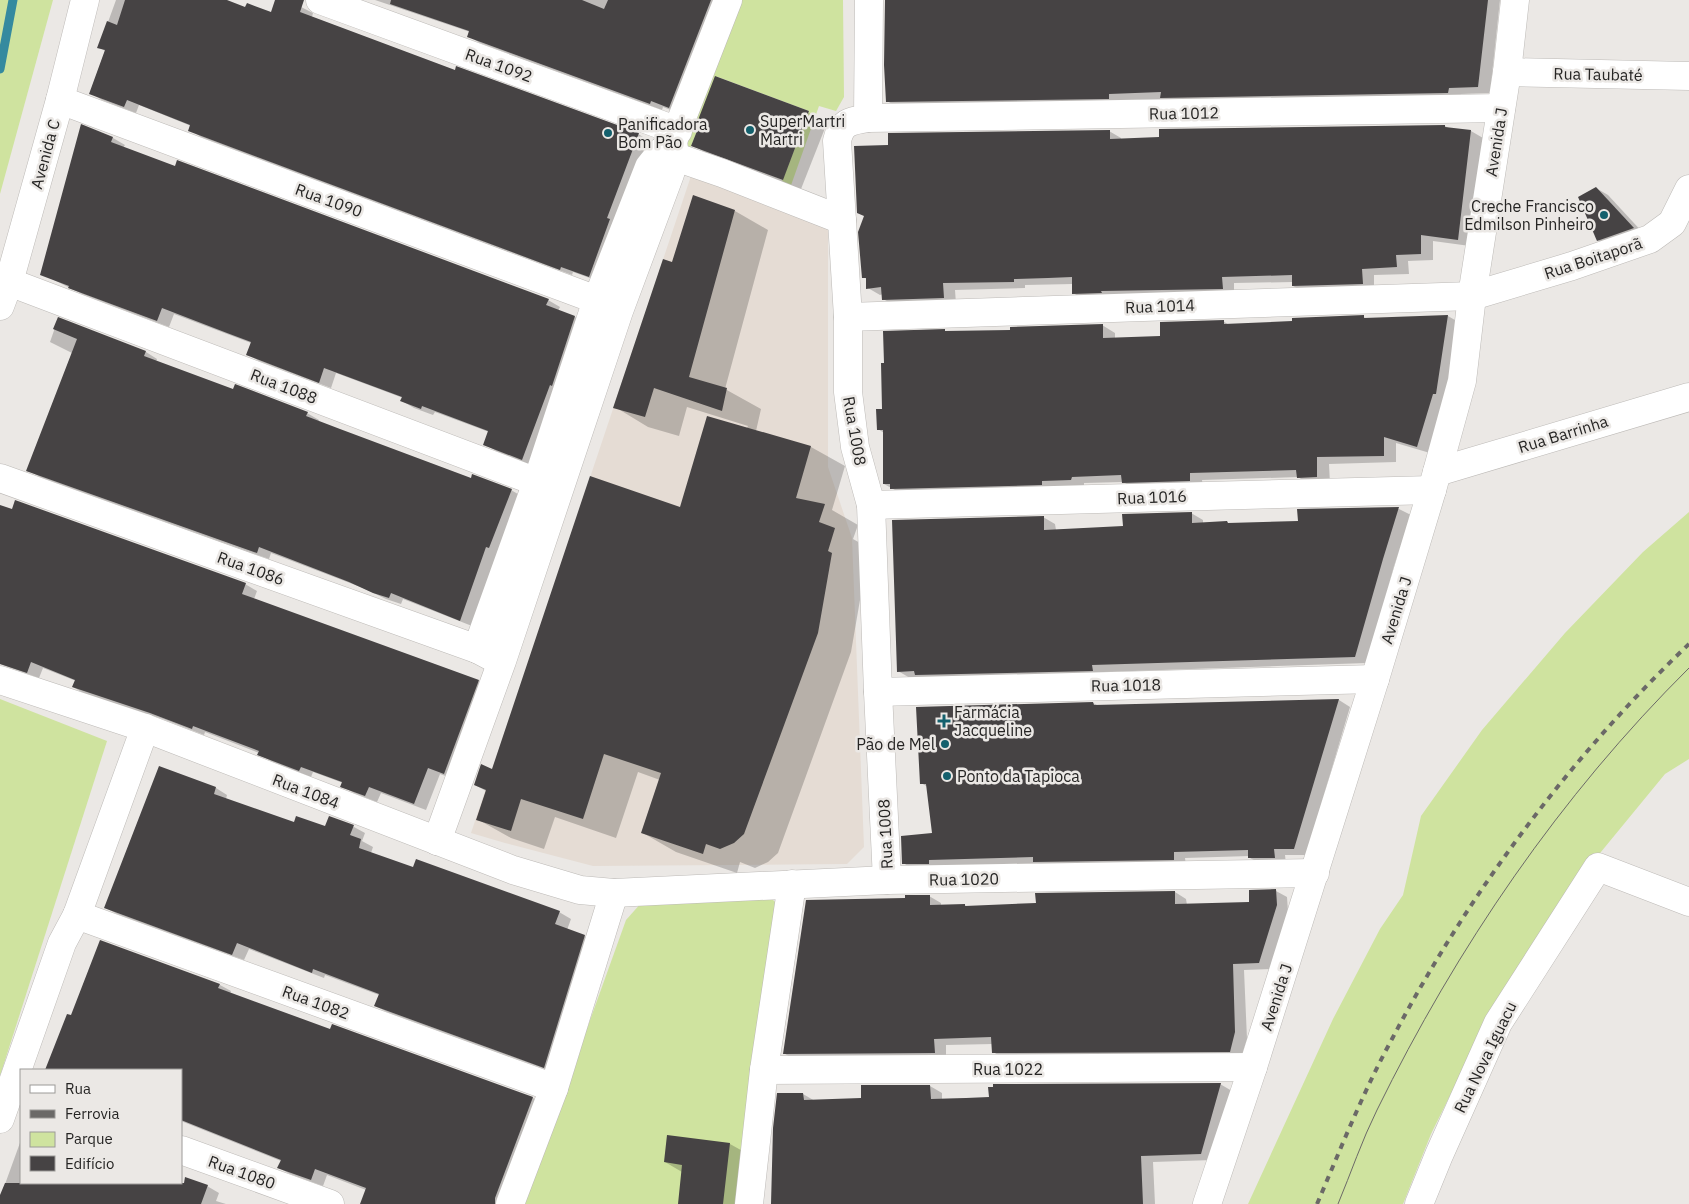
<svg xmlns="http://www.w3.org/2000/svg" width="1689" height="1204" viewBox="0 0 1689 1204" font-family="'IBM Plex Sans',sans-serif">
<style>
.built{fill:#e5dcd4}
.green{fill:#cfe39f;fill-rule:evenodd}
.shadow{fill:#0003}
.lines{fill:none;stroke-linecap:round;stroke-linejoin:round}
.stream{stroke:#358a9f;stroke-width:9}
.building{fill:#464344}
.street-casing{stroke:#bdbab7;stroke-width:29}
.secondary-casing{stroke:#bdbab7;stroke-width:29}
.street{stroke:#fff;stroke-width:28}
.secondary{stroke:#fff;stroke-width:28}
.tram{stroke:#6b6967;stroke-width:1}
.rail{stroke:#6b6967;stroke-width:4;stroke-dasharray:6 6;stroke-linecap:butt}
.poi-dot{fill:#14606d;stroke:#ebe8e5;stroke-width:2}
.labels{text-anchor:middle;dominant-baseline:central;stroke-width:5;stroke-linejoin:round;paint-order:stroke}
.street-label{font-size:16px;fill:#262524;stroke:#ebe8e5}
.poi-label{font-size:16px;fill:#262524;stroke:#ebe8e5;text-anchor:start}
</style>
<rect width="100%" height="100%" fill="#ebe8e5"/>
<path class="built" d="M691 176 828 225V467L852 538 864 847 847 864 593 866 505 843 471 833Z"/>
<g class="green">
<path d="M0 0H53L0 194Z"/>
<path d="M733 0H843L844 97 836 111 819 106 789 191 682 153ZM718 77 809 111 781 184 690 149Z"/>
<path d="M1689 512V759L1665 774 1573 886 1466 1063 1431 1134 1403 1204H1248L1333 1019 1380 929 1403 895 1421 816 1482 730 1565 633 1643 552Z"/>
<path d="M0 699 107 741 0 1076Z"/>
<path d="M766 894 781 907 737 1204H524L626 920 642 902Z"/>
</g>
<g class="shadow">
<path d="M116 0H223L246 8 272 14 277 0H282L301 7 313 13 312 17 455 71 638 134 650 141 618 226 601 282 573 272 572 275 201 137 190 130 191 126 139 105 136 113 102 100 90 93 105 51 99 47Z"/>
<path d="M375 0H726L681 114 663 107 662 110 480 43 468 36 470 32Z"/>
<path d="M886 0H1500L1490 93 1461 94 1460 99 1174 104 1164 99 1121 100V105L899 108 887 101Z"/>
<path d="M716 78 809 113 827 123 801 189 711 156 693 145Z"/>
<path d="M82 126 113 138 125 145 123 148 548 300 560 307 558 311 575 317 587 324 534 466 496 451 485 444 489 432 435 412 433 415 414 408 402 401 403 398 336 373 331 388 259 361 247 354 251 343 174 314 169 327 82 294 42 274Z"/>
<path d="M1445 126 1450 129 1471 131 1483 138 1470 246 1433 241V260L1408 261 1409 274 1374 275V290L1306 293 1293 286V282L1234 283V295L1085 300 1073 293V284L1025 285V288L955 290 956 304 896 306 883 299V294L880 295 868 288 867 279 863 277 890 146 1109 131 1121 138V140Z"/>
<path d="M1596 188 1608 195 1645 235 1610 247 1598 240Z"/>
<path d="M735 211 768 230 725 389 761 409 756 431 811 447 845 466 832 510 858 525 853 539 869 548 851 652 778 853 768 862 755 868 740 862 737 873 676 852 643 833 660 780 638 772 616 838 555 817 544 849 511 838 477 819 486 791 475 785 493 771 681 508 747 428 748 426 687 407 679 436 648 427 615 407 673 263Z"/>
<path d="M1448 316 1460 323 1448 400 1430 453 1396 443V462L1329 464 1330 484 1310 485 1298 477 1202 480 1203 487 1136 489 1123 482 1084 483V487L904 495 884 484V433L878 429 884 410 948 333 1012 332 1102 325 1115 333V339L1162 337 1223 321 1229 325 1294 322 1363 317 1368 319Z"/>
<path d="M58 319 146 352 157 359 156 362 234 391 307 413 319 420 318 422 471 480 511 490 523 497 472 626 403 599 401 604 386 599 363 588 271 553 269 559 40 477 28 470 72 353 50 342Z"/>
<path d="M0 506 245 584 257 591 254 599 478 681 490 688 457 780 440 774 426 810 381 793 377 802 354 793 342 786 343 783 313 772 311 777 271 761 259 754V753L205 732 204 735 163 719 85 694 73 687 76 681 43 668 39 678 0 664Z"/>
<path d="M1399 509 1411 515 1394 566 1367 663 1104 672V677L910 678 898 671 1043 517 1055 524 1056 530 1124 527 1191 513 1203 520V523L1230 524 1299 522V510Z"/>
<path d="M1339 700 1350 707 1306 855H1285L1286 864H1261L1250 858V856L1185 858 1186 866 1046 868 1038 863 941 866 915 870 903 863 933 835 928 787 921 783 1093 703 1099 706Z"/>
<path d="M159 768 216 788 227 795 226 799 295 824 326 828 330 817 354 827 365 833 362 841 373 847 371 853 413 868 559 912 571 919 567 930 584 936 596 943 556 1073 387 1012 375 1006 379 995 325 975 324 978 249 949 244 960 117 914 106 908Z"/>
<path d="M1276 891 1287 897 1288 912 1271 969 1244 970 1247 1039 1241 1058 1005 1059 993 1052V1044L946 1045V1059L796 1060 785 1054 906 899 929 896 941 903V906L965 905 967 907 1037 904 1175 892 1186 899 1187 905 1250 903Z"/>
<path d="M220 985 231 991 230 994 331 1031 333 1026 533 1098 545 1105 508 1204H372L366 1190 327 1175 323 1186 290 1174 279 1168 281 1161 181 1121V1070H47L68 1015 72 1017Z"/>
<path d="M1220 1084 1232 1091 1213 1160 1153 1162 1155 1204H771L803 1094 815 1101 863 1100 862 1086H930L942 1093V1099L990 1098Z"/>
<path d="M668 1137 730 1144 748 1154 742 1204H679L682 1172 665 1162Z"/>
<path d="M21 1140V1183H176L184 1185 207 1186 219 1193 216 1201 226 1204H0V1198Z"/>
</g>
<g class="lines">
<path class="stream" d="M0 69 13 0"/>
</g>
<g class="building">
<path d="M125 0H227L245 7 247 3 271 12 275 0H304L300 12 455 70 456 66 639 133 607 218 610 219 589 277 561 267 560 270 188 131 190 125 127 100 124 107 89 94 105 50 97 48 107 21 117 25Z"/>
<path d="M391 0H582L604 9 608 0H711L669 108 651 101 650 104 467 37 469 31 390 4Z"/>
<path d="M885 0H1488L1478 87 1449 88 1448 93 1160 98 1161 92 1109 94V99L886 102 884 65Z"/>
<path d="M715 76 809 111 783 180 691 146 701 121 698 120Z"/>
<path d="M81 124 113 137 111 142 175 166 177 160 549 299 546 305 575 316 552 386 550 385 522 460 483 445 488 431 422 406 421 409 400 401 402 397 324 368 319 383 246 355 251 342 227 333 162 308 157 321 68 288 69 286 40 275Z"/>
<path d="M1445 125V127L1471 130 1458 240 1421 235V254L1396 255 1397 267 1362 269 1363 284 1292 286V275L1222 277 1223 289 1101 291 1102 293 1072 294V277L1048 278 1014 279V282L943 283 944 298 882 300 881 287 866 289V278H862L858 232 864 216 857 213 854 146 888 145V133L1110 130V139L1159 137V129Z"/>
<path d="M1596 187 1634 228 1597 241 1578 197Z"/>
<path d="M693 195 735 210 689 377 727 388 722 411 654 388 645 417 613 408 663 259 672 262Z"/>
<path d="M1364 315V318L1448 315 1436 394H1433L1417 447 1384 437V456L1317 457V477L1297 478 1296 470 1190 473V481L1122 483 1121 475 1072 477 1071 480 1042 481V485L890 489V484H883V430H877L876 409H882L881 363H884L883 331 945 329V331L1010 330V327L1103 324V338L1160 336V322L1224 320V324L1292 321V318Z"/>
<path d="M58 317 146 351 144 356 233 389 235 384 308 412 306 416 340 429 471 478 472 474 512 489 489 548 486 547 460 621 391 593 389 598 373 593 349 582 259 547 257 553 26 471 77 339 53 329Z"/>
<path d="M707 416 811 446 796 498 825 504 819 522 835 528 828 551 832 553 818 633 744 834 734 843 720 849 706 844 703 854 641 833 661 773 604 754 583 819 521 799 511 831 476 820 486 790 474 785 481 764 492 769 590 476 680 507Z"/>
<path d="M15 500 246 583 242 594 479 680 444 774 428 768 414 804 369 787 365 796 340 787 342 782 301 767 299 771 257 755 259 751 193 726 192 729 150 713 72 687 75 680 31 662 27 673 0 664V505L12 509Z"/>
<path d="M1399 507 1383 559 1355 657 1092 665 1093 671 915 675 914 671 897 672 892 520 1044 516V530L1123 526 1122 514 1192 512V523L1227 521 1228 523 1298 521 1297 509Z"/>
<path d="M1339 699 1294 849H1274L1275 858H1248V850L1174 852V860L1033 862V857L929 860V864H902L901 836 932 833 926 784H920L916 707 1093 702 1094 705Z"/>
<path d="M159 766 216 787 214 794 294 822 296 816 325 826 329 816 354 825 350 835 361 839 359 848 413 867 416 859 560 911 555 924 585 935 544 1068 374 1006 379 994 313 969 312 973 237 943 232 955 104 908Z"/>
<path d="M1276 889 1277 905 1259 963 1233 964 1235 1032 1230 1052 992 1053 991 1037 934 1039 935 1053 783 1054 806 900 905 898V895H930V905L965 904V906L1036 903 1035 893 1175 891V904L1249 902V890Z"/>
<path d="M100 940 220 984 218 988 330 1029 332 1024 533 1097 495 1198V1204H360L366 1188 315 1169 311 1180 277 1168 281 1160 181 1120V1070H45L67 1014 71 1015Z"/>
<path d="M1221 1083 1201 1154 1141 1156 1143 1204H771L773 1128 777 1093H803L804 1100 861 1098V1085H930L931 1099 966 1098 989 1097 988 1087H993V1084Z"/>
<path d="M667 1135 730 1143 723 1204H678L682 1165 664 1162Z"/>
<path d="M185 1177 208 1185 201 1204H0V1195L5 1183H184Z"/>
</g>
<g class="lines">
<g class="street-casing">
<g id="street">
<path d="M320 0 678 131"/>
<path d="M869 0 868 118C850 121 841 122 837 141L848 317V392L855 447 871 505 878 692 887 880"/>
<path d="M1507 72 1689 76"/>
<path d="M60 100 597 300"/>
<path d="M868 118 1501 108"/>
<path d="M661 152 722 173 842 220"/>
<path d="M9 282 553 488"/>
<path d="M848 317 1472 296 1572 266 1650 239 1672 223 1689 189"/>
<path d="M1437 472 1689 397"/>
<path d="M0 478 477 649 492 657"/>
<path d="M871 505 1432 490"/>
<path d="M477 649 537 482 597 300 649 167 661 152 673 141 728 0"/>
<path d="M0 680 145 728 513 870 580 890 614 893 887 880 1315 873"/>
<path d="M878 692 1375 679"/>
<path d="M437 841 502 661 619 311 670 174 675 158 673 141"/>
<path d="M77 915 554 1088"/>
<path d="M764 1070 1253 1067"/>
<path d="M0 1119 62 943 77 915 145 728"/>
<path d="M181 1150 330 1204"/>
<path d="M510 1204 554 1088 614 893"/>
<path d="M749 1204 764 1070 792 884"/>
<path d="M1419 1204 1439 1155 1498 1023 1598 867 1689 902"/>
</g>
</g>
<g class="secondary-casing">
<g id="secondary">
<path d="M0 306 9 282 60 100 85 0"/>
<path d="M1207 1204 1253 1067 1375 679 1432 490 1462 381 1472 296 1507 72 1515 0"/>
</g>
</g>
<use href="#street" class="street"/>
<use href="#secondary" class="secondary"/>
<path class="tram" d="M1338 1204C1351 1173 1362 1140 1377 1110 1457 947 1560 796 1689 668"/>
<path class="rail" d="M1317 1204C1341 1148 1363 1092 1392 1039 1469 893 1570 757 1689 644"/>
</g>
<g class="poi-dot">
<circle cx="750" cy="130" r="5"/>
<circle cx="608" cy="133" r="5"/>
<circle cx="1604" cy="215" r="5"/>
<path d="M941.5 713.5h5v5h5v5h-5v5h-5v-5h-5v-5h5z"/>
<circle cx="945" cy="744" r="5"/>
<circle cx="947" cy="776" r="5"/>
</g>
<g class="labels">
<g class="street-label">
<text transform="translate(499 65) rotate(20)">Rua 1092</text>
<text transform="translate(1598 74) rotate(1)">Rua Taubaté</text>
<text transform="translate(1184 113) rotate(-1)">Rua 1012</text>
<text transform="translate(1496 142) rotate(-81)">Avenida J</text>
<text transform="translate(45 154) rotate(-75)">Avenida C</text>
<text transform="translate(329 200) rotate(20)">Rua 1090</text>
<text transform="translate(1593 258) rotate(-18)">Rua Boitaporã</text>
<text transform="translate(1160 306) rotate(-2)">Rua 1014</text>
<text transform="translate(284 386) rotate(21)">Rua 1088</text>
<text transform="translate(855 431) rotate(80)">Rua 1008</text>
<text transform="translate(1563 434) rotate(-17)">Rua Barrinha</text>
<text transform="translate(1152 497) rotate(-2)">Rua 1016</text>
<text transform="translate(251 568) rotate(20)">Rua 1086</text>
<text transform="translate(1396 610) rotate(-73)">Avenida J</text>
<text transform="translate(1126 685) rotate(-1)">Rua 1018</text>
<text transform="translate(306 791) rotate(21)">Rua 1084</text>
<text transform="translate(885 834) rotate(-93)">Rua 1008</text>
<text transform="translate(964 879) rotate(-1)">Rua 1020</text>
<text transform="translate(1276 997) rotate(-72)">Avenida J</text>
<text transform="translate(316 1002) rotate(20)">Rua 1082</text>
<text transform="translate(1485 1057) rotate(-64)">Rua Nova Iguacu</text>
<text x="1008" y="1069">Rua 1022</text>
<text transform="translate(242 1172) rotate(20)">Rua 1080</text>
</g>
<g class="poi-label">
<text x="760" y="121">SuperMartri<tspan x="760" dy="18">Martri</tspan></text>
<text x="618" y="124">Panificadora<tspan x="618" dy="18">Bom Pão</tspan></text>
<text x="1594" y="206" text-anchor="end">Creche Francisco<tspan x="1594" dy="18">Edmilson Pinheiro</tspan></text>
<text x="954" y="712">Farmácia<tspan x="954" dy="18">Jacqueline</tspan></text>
<text x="935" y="744" text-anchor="end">Pão de Mel</text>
<text x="957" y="776">Ponto da Tapioca</text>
</g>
</g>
<rect x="20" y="1069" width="162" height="115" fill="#ebe8e5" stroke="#9c9a98"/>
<rect x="30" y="1085" width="25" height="8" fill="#ffffff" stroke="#9c9a98"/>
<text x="65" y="1094" font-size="15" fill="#262524">Rua</text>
<rect x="30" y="1110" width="25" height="8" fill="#6b6967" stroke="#9c9a98"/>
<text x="65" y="1119" font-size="15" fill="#262524">Ferrovia</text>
<rect x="30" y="1132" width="25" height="15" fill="#cfe39f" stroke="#9c9a98"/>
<text x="65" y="1144" font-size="15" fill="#262524">Parque</text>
<rect x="30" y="1156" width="25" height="15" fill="#464344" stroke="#9c9a98"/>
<text x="65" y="1169" font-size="15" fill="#262524">Edifício</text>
</svg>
